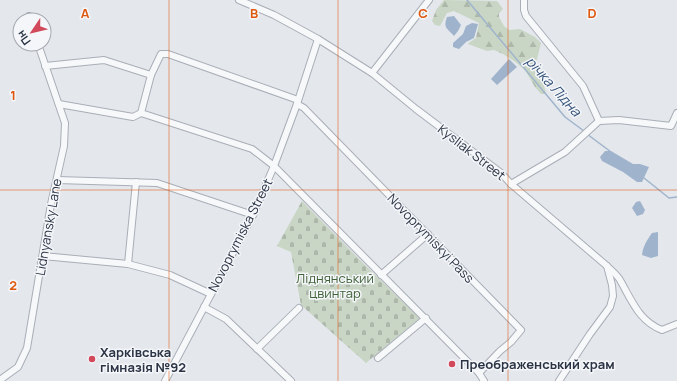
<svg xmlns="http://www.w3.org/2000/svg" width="677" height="381" viewBox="0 0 677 381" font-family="Manrope,sans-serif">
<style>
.forest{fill:url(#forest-firs)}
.cemetery{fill:url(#cemetery-stones)}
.water{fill:#9fb4cc}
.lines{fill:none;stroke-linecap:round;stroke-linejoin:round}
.stream{stroke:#9fb4cc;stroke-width:1.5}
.street-casing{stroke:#a9aeb7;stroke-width:8}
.street{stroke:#f7f8fa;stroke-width:6}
.grid{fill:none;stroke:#df570f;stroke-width:1;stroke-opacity:0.55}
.poi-dot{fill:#d1495b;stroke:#f4f6f9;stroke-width:1.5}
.labels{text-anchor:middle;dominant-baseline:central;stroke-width:3;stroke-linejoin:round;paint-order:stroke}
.street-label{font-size:13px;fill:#2b3445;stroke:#f4f6f9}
.park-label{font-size:13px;fill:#3f6138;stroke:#f4f6f9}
.poi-label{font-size:13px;font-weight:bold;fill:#2b3445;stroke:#f4f6f9;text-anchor:start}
.water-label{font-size:14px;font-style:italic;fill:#34527a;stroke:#f4f6f9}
.grid-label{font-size:13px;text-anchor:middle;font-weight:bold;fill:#df570f;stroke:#f4f6f9;stroke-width:3;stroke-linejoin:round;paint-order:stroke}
</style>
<defs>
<pattern id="forest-firs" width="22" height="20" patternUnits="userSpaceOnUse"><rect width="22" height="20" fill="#c9d6c5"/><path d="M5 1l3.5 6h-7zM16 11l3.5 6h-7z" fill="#adb8ab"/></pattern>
<pattern id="cemetery-stones" width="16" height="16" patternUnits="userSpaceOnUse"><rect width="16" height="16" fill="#c9d6c5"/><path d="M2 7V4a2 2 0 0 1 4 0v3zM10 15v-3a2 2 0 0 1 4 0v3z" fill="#adb8ab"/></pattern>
</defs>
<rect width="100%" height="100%" fill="#e4e7ec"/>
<path class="forest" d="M444 0 497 1 503 9 499 13V17L504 26 509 30 520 29 535 37 541 43 536 63 535 75 543 82 546 93 541 94 535 87 525 70 514 61 503 54 494 50 487 51 468 44 470 42 476 38 479 23 454 11 447 13 440 26 435 25 432 21 436 10Z"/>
<path class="cemetery" d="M302 201 365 265 420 318 366 363 301 305 291 252 277 246Z"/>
<g class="water">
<path d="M454 16 461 25 458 31 454 36C447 28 443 28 447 17Z"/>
<path d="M472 23 478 24 474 38 466 42 459 49 453 47V43L463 34 466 26Z"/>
<path d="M509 59 517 67 497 85 491 79Z"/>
<path d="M605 151H611L633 164H640L649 167 642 182H637L623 172 602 161 600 157Z"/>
<path d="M640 201 645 210 643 214 637 216 632 208 636 202Z"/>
<path d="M658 232V256L651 258 642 255C643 246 647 240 652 233Z"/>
</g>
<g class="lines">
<g class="stream">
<path d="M467 0 565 117 584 131"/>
<path d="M587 134 611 152"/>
<path d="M644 178 669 198 677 197"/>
</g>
<g class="street-casing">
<g id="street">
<path d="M239 0 274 15 318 39 372 73 416 109 501 173 511 184 607 266C612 271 617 275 620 280 632 301 639 321 662 330L677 324"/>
<path d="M524 0V10L526 16 583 86 599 121"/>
<path d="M29 16 30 20"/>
<path d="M45 66 104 60 151 75"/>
<path d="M372 73 429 0"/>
<path d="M298 100 168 54H161L151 75 141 113 252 149 274 166 479 373 484 381"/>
<path d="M59 104 133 117 141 113"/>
<path d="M297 104 304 108 521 330 511 342 500 351 479 373"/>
<path d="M57 180 157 183 253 215"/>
<path d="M511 184 565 152 599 121 619 120 671 126 677 113"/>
<path d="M43 256 128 264 170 275 211 294"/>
<path d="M128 264 136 182"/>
<path d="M381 275 428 234"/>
<path d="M204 307 226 319 291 381"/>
<path d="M257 349 299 308"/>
<path d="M378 358 426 318"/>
<path d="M0 380 18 367 27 348 51 204 64 146 65 123 38 44"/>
<path d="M165 381 253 215 274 166 297 104 318 39"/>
<path d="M559 381 590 334 610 307 613 296 612 285 607 266"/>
</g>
</g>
<use href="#street" class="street"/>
</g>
<path class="grid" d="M169 0V381M338 0V381M508 0V381M0 190H677"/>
<g class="poi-dot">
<circle cx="92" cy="359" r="4"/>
<circle cx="452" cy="364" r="4"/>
</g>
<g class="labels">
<g class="street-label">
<text transform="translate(472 152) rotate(38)">Kysliak Street</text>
<text transform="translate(48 227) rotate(-80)">Lidnyansky Lane</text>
<text transform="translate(240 235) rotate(-63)">Novoprymiska Street</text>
<text transform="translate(431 238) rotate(46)">Novoprymiskyi Pass</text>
</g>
<g class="park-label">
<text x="335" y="278">Ліднянський<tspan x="335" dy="15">цвинтар</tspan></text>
</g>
<g class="poi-label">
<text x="100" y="352">Харківська<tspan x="100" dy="15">гімназія №92</tspan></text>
<text x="460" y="364">Преображенський храм</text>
</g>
<g class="water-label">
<text transform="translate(554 86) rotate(48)">річка Лідна</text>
</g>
</g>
<g class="grid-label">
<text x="85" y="18">A</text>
<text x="254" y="18">B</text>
<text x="423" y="18">C</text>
<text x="592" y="18">D</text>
<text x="13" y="100">1</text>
<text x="13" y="290">2</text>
</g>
<g transform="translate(32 32) rotate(235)"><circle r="19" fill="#f4f6f9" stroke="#a4a8b1"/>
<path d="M0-3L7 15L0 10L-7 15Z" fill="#d1495b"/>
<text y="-6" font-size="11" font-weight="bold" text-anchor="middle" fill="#2b3445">Пн</text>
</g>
</svg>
